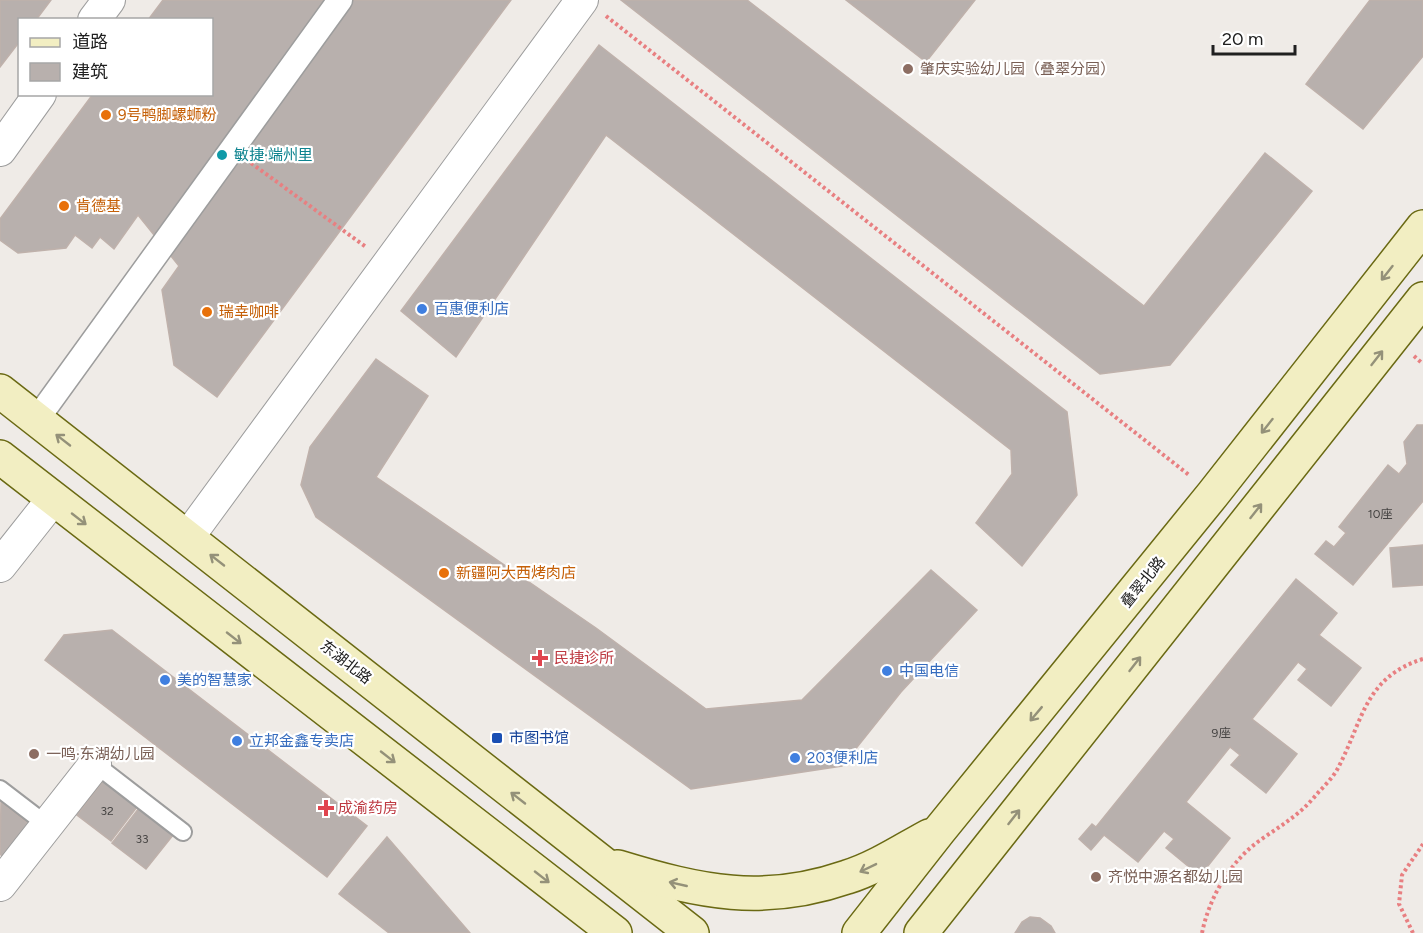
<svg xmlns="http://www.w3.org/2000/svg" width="1423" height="933" viewBox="0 0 1423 933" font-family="Figtree,'Noto Sans SC',sans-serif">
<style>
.building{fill:#b8b0ad;stroke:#bfb1ab;stroke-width:1.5}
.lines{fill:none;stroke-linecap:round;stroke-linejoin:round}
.service-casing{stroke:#9d9d9d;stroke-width:20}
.pedestrian-casing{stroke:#9d9d9d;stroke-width:27}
.minor-casing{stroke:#9d9d9d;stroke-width:34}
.secondary-casing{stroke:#6a6913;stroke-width:36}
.path{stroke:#e87f81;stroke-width:4;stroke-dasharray:3 3;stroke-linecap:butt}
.service{stroke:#fff;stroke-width:16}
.pedestrian{stroke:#fff;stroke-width:24}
.minor{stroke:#fff;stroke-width:32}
.secondary{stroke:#f2eec2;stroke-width:33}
.oneway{stroke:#949179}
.education-dot{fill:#8d6e63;stroke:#fff;stroke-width:2}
.food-dot{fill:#e8710a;stroke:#fff;stroke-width:2}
.culture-dot{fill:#0f9aa8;stroke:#fff;stroke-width:2}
.shop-dot{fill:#3f7fe0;stroke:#fff;stroke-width:2}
.health-dot{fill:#e0444e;stroke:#fff;stroke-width:2}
.transit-dot{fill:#1a4fb4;stroke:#fff;stroke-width:2}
.labels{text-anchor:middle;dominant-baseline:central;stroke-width:4.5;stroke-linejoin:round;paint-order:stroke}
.number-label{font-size:12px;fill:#464443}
.education-label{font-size:15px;fill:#785e54;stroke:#fff;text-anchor:start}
.food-label{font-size:15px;fill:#c56008;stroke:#fff;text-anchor:start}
.culture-label{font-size:15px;fill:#0d838f;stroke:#fff;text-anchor:start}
.shop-label{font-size:15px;fill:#366cbe;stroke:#fff;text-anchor:start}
.street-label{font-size:15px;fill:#202020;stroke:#fff}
.health-label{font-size:15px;fill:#be3a42;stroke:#fff;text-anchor:start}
.transit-label{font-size:15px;fill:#164399;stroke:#fff;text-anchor:start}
</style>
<rect width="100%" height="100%" fill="#efebe7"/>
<g class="building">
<path d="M0 0H51L36 20H20V41L0 67Z"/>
<path d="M163 0H511L217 397 174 365 162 290 179 266 138 215 114 249 100 237 92 248 75 235 66 248 18 253 0 240V219L93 94H212V20H148Z"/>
<path d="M621 0H747L1144 306 1265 153 1312 191 1170 365 1100 374Z"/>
<path d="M846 0H975L926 62Z"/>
<path d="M1370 0H1423V56L1363 129 1306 84Z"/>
<path d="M599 45 1067 412 1077 495 1022 566 976 523 1012 474 1011 450 606 135 456 357 401 311Z"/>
<path d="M376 359 428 396 376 477 596 628 706 709 802 700 931 570 977 610 901 692 842 766 691 789 316 517 301 485 310 447Z"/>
<path d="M1417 425H1423V501L1353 585 1315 554 1326 541 1334 547 1346 533 1339 527 1388 465 1399 474 1407 464 1404 442Z"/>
<path d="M1423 545V585L1393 587 1390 548Z"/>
<path d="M1296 579 1337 613 1319 635 1361 668 1331 706 1298 680 1307 669 1298 662 1252 719 1297 754 1266 793 1231 765 1240 755 1230 747 1186 802 1230 838 1200 876 1166 848 1174 839 1164 831 1138 862 1104 835 1091 850 1079 839 1092 824 1096 827Z"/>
<path d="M112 630 367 826 327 877 45 660 64 635Z"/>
<path d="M103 781 137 807 111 841 77 815Z"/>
<path d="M1 802 29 824 3 857 0 854Z"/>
<path d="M139 808 173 835 146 869 112 843Z"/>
<path d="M387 837 470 933H389L339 894Z"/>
<path d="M1030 917 1040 918 1051 926 1055 933H1015L1022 922Z"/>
</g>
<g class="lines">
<g class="service-casing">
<g id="service">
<path d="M95 764 183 832"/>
<path d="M0 789 47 825"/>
</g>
</g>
<g class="pedestrian-casing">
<path id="pedestrian" d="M37 419 340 0"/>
</g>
<g class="minor-casing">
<g id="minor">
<path d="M94 20 109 0"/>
<path d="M0 150 40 94"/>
<path d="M188 537 582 0"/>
<path d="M0 566 53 499"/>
<path d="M0 885 95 764"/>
</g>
</g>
<g class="secondary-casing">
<g id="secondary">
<path d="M0 391 692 933"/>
<path d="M0 457 615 933"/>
<path d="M618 867C700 892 763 906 847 877 876 868 903 850 929 836"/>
<path d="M859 933 939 831 1213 494 1423 227"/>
<path d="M921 933 1423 299"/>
</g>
</g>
<g class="path">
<path d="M606 16 1189 475"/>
<path d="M251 163 366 247"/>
<path d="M1414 356 1423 364"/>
<path d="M1202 933C1209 898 1230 862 1259 841 1280 826 1300 815 1316 795 1324 786 1334 777 1339 766 1363 720 1365 677 1423 659"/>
<path d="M1413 933 1399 904 1402 875 1423 844"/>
</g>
<use href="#service" class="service"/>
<use href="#pedestrian" class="pedestrian"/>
<use href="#minor" class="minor"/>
<use href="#secondary" class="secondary"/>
</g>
<defs><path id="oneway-shaft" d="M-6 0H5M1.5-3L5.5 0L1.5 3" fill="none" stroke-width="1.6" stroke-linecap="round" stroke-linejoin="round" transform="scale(1.5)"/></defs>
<g class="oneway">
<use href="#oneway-shaft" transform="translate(1387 273) rotate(128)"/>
<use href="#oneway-shaft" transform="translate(1377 358) rotate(-52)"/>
<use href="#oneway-shaft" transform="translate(1267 426) rotate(128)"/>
<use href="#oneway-shaft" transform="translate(63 440) rotate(-142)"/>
<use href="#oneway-shaft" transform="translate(1256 511) rotate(-52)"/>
<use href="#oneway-shaft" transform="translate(79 519) rotate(38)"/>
<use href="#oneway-shaft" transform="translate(217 560) rotate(-142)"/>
<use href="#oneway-shaft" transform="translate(234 638) rotate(38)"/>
<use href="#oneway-shaft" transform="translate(1135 664) rotate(-52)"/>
<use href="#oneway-shaft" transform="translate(1036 714) rotate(130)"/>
<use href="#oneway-shaft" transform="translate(388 757) rotate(38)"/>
<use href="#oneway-shaft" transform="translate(518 798) rotate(-142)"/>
<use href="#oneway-shaft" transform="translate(1014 817) rotate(-52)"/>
<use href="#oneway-shaft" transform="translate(868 868) rotate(154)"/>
<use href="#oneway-shaft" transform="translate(542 877) rotate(38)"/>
<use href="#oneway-shaft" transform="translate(678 884) rotate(-167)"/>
</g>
<g class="education-dot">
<circle cx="908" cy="69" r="6"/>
<circle cx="34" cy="754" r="6"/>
<circle cx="1096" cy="877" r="6"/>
</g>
<g class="food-dot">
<circle cx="106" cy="115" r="6"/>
<circle cx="64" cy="206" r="6"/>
<circle cx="207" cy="312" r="6"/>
<circle cx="444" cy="573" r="6"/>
</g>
<circle class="culture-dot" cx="222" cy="155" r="6"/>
<g class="shop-dot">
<circle cx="422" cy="309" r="6"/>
<circle cx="887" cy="671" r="6"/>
<circle cx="165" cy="680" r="6"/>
<circle cx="237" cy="741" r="6"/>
<circle cx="795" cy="758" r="6"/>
</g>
<g class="health-dot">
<path d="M537 649h6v6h6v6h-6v6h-6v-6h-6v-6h6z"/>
<path d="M323 799h6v6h6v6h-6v6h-6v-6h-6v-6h6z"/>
</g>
<rect class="transit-dot" x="491" y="732" width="12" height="12" rx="3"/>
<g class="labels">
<g class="number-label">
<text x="1380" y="514">10座</text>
<text x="1221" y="733">9座</text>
<text x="107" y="811">32</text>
<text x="142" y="839">33</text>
</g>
<g class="education-label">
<text x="920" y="69">肇庆实验幼儿园（叠翠分园）</text>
<text x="46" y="754">一鸣·东湖幼儿园</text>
<text x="1108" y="877">齐悦中源名都幼儿园</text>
</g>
<g class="food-label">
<text x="118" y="115">9号鸭脚螺蛳粉</text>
<text x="76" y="206">肯德基</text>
<text x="219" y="312">瑞幸咖啡</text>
<text x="456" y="573">新疆阿大西烤肉店</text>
</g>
<g class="culture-label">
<text x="234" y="155">敏捷·端州里</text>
</g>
<g class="shop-label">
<text x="434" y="309">百惠便利店</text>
<text x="899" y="671">中国电信</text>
<text x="177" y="680">美的智慧家</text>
<text x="249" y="741">立邦金鑫专卖店</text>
<text x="807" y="758">203便利店</text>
</g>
<g class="street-label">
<text transform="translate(1143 582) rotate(-51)">叠翠北路</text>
<text transform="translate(346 662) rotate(38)">东湖北路</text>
</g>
<g class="health-label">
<text x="554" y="658">民捷诊所</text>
<text x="338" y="808">成渝药房</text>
</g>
<g class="transit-label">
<text x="509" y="738">市图书馆</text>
</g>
</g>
<rect x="18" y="18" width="195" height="78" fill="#ffffff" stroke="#a6a6a6" stroke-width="1.5"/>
<rect x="30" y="38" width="30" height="9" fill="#f2eec2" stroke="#a6a6a6" stroke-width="1.5"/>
<text x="72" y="48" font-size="18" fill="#202020">道路</text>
<rect x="30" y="63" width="30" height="18" fill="#b8b0ad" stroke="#a6a6a6" stroke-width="1.5"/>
<text x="72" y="78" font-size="18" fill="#202020">建筑</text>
<path d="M1213 45v9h82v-9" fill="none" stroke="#202020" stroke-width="3"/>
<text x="1222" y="45" font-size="18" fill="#202020" stroke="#ffffff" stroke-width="4.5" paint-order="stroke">20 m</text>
</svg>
